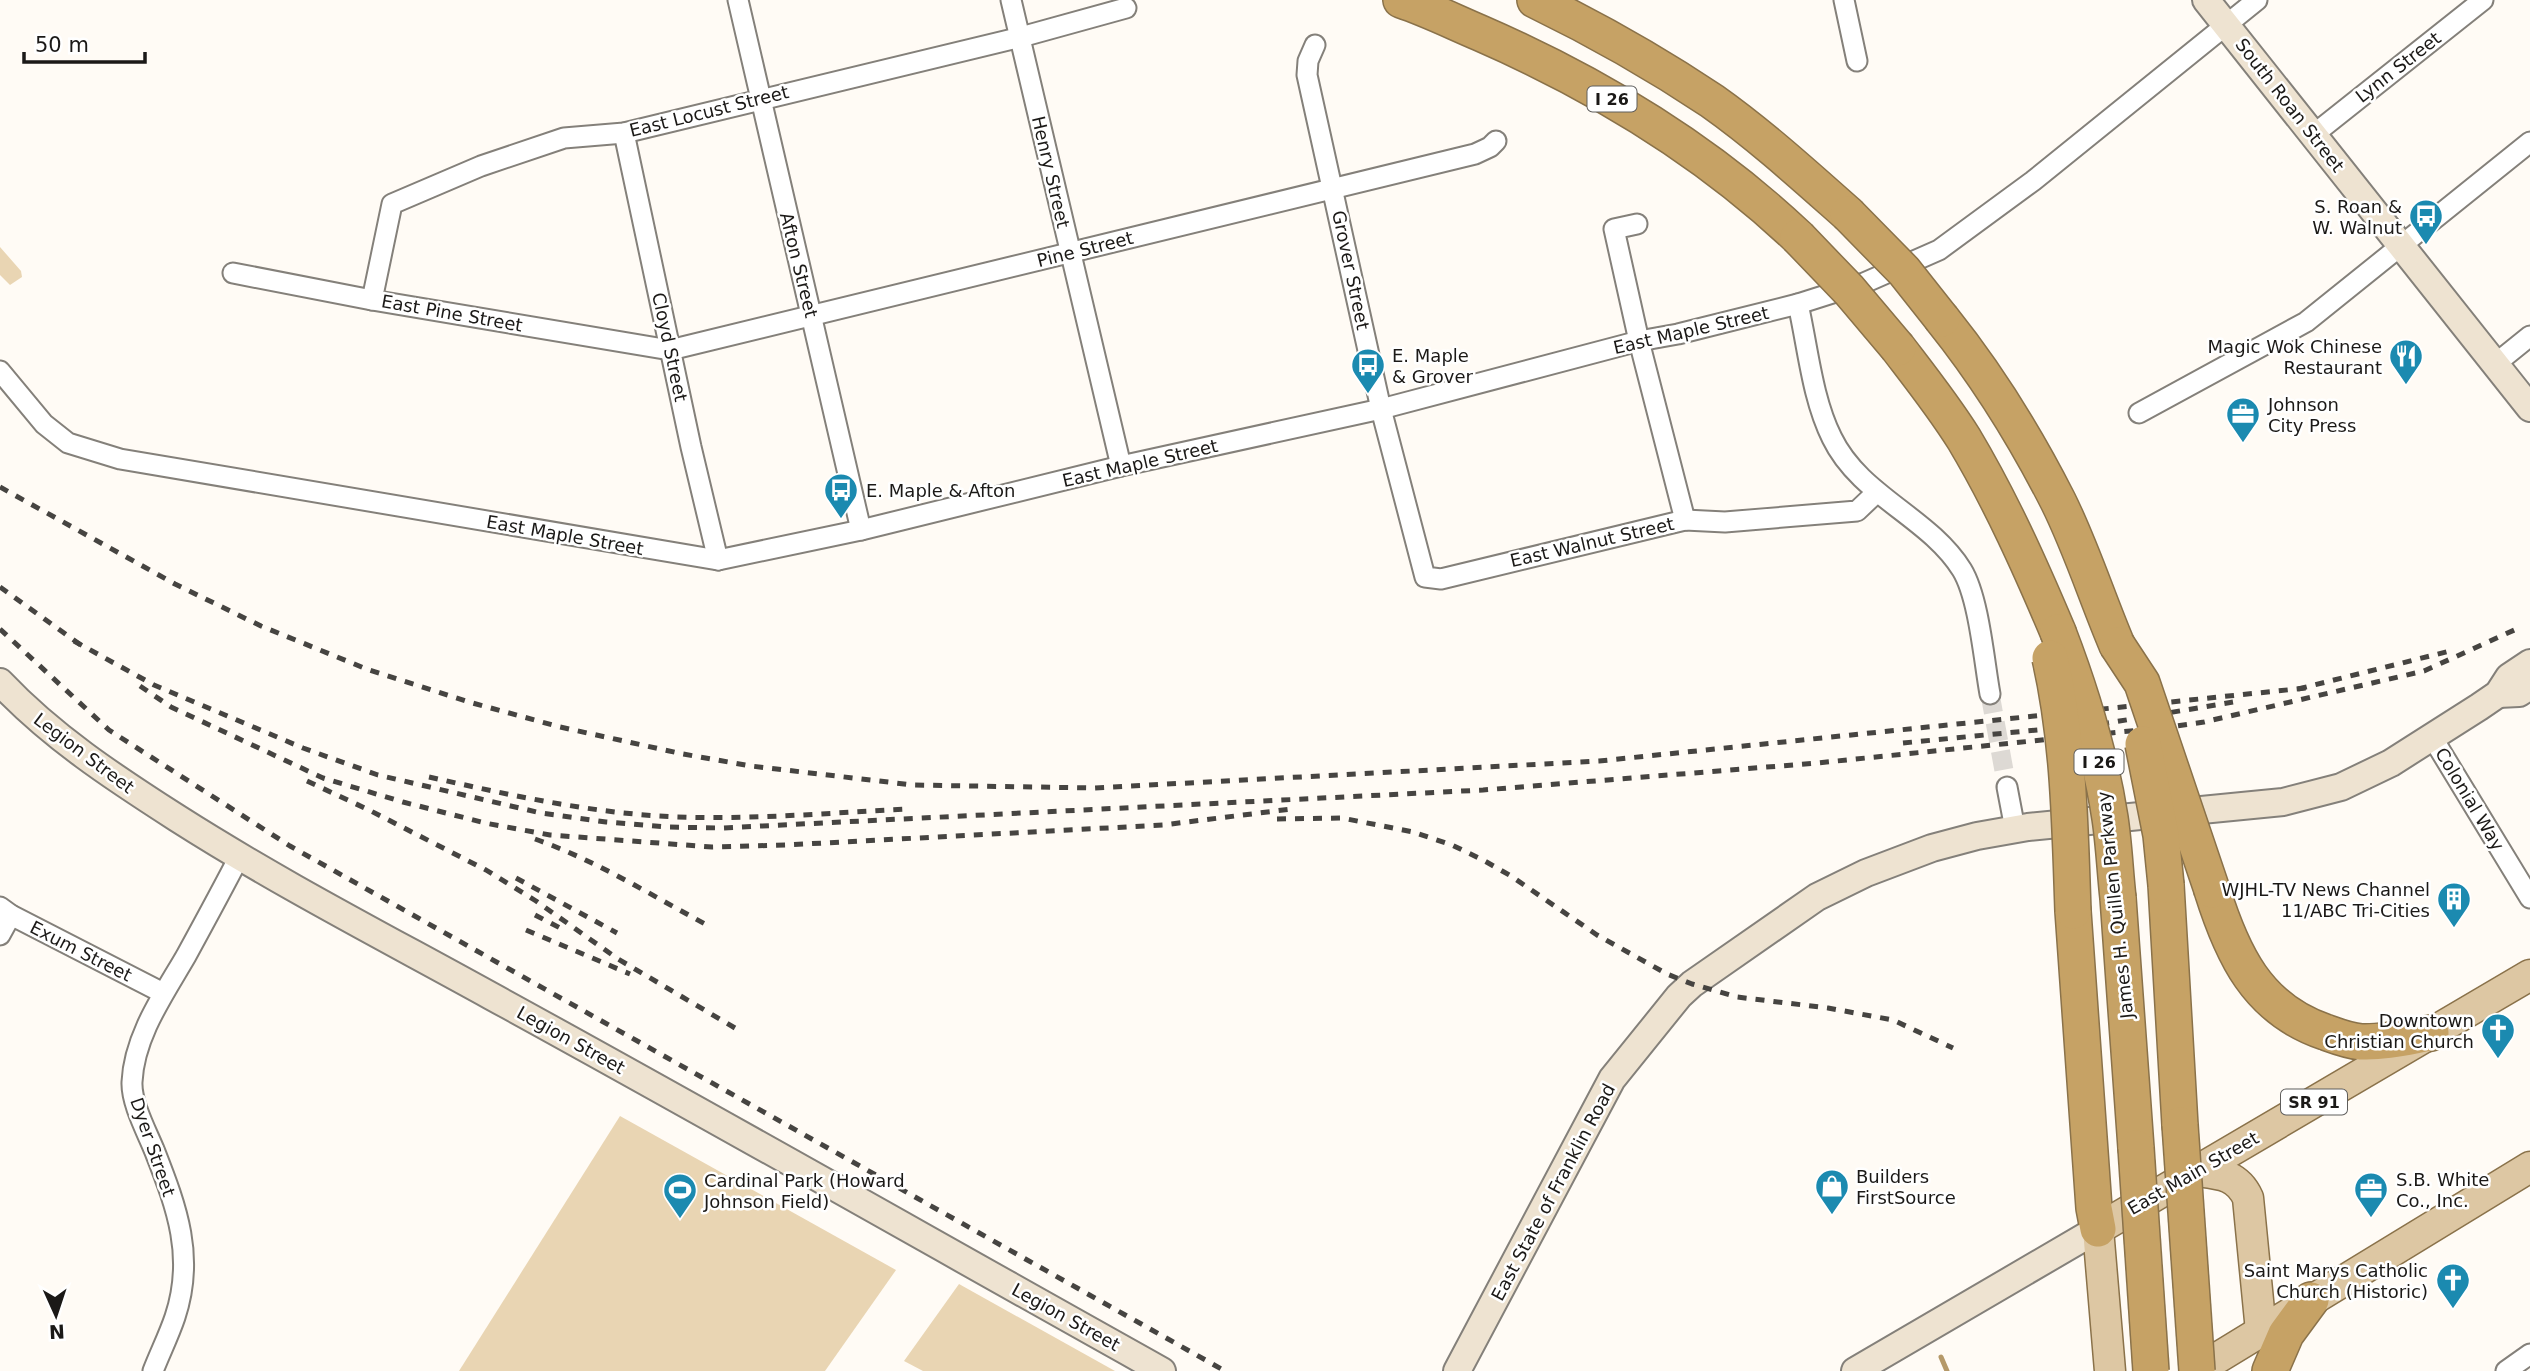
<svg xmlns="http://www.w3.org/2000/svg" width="2530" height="1371" viewBox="0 0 2530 1371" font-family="'DejaVu Sans',sans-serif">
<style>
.green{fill:#e9d5b3}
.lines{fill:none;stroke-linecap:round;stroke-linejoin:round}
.stream{stroke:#b59969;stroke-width:5}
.minor-tunnel{stroke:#ddd9d4;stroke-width:19;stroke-dasharray:19 10;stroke-linecap:butt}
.minor-casing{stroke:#84807a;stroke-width:23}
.secondary-casing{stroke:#84807a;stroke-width:30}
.primary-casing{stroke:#8a724a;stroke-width:33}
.motorway-casing{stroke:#8a724a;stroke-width:38}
.minor{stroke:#fff;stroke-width:19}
.secondary{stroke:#eee3d1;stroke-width:26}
.primary{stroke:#ddc7a3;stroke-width:30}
.motorway{stroke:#c6a265;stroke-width:35}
.rail{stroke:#464441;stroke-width:5;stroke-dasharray:9 9;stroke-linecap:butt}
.motorway-bridge-casing{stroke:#8a724a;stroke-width:38;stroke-linecap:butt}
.motorway-bridge{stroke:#c6a265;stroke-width:35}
.labels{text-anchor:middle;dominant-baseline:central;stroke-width:5;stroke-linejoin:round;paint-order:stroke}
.shield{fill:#fff;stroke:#5f5e5d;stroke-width:2}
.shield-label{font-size:16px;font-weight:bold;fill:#1b1917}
.street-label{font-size:18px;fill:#1b1917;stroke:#fff}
.poi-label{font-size:18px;fill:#1b1917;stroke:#fff;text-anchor:start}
</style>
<rect width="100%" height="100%" fill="#fffbf5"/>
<g class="green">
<path d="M0 247 21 271 22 277 10 285 0 275Z"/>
<path d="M620 1116 896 1270 825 1371H459Z"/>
<path d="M959 1284 1115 1371H923L904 1361Z"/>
</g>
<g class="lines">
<path class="stream" d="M1941 1357 1947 1371"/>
<path class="minor-tunnel" d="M1990 694 2007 787"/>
<g class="minor-casing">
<g id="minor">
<path d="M738 0 861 530"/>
<path d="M1011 0 1121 466"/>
<path d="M1844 0 1857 61"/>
<path d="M1315 45 1308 61 1307 75 1381 409 1425 577 1441 579 1685 520 1725 522 1857 511 1877 492"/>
<path d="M624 133 691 447 718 560"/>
<path d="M2313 135 2483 0"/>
<path d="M1637 224 1614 229 1639 341 1685 520"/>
<path d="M233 273 372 300 670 350 1475 154 1490 147 1496 141"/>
<path d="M372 300 392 204 481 166 564 138 624 133 1021 37 1126 8"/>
<path d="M1798 304C1808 348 1812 398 1832 438 1860 496 1929 517 1962 570 1979 598 1984 661 1990 694"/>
<path d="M2494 365 2530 336"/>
<path d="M0 371 44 424 68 443 120 459 718 560 861 530 1121 466 1381 409 1639 341 1678 334 1798 304 1864 283 1939 250 2033 181 2257 0"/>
<path d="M2139 413 2306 322 2530 142"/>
<path d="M2432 737 2530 898"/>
<path d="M2007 787 2015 829"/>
<path d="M0 907 11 915 163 993"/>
<path d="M0 935 11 915"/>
<path d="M153 1371C160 1353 169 1335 175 1317 195 1257 177 1208 155 1152 147 1132 131 1103 132 1082 134 1036 164 994 186 956 204 923 222 890 239 857"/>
<path d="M2506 1371 2530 1354"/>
</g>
</g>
<g class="secondary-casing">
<g id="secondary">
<path d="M2206 0 2530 408"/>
<path d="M0 682C52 737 113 777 177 818 279 883 386 938 491 996 716 1119 938 1246 1162 1371"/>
<path d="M2498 694 2519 693 2530 686"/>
<path d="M1457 1371 1612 1079 1679 996 1692 984 1817 897 1866 873 1932 848 1977 836 2028 827 2283 802 2341 787 2391 763 2479 707 2498 694 2509 677 2530 663"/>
<path d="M1855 1371 2098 1229"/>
</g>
</g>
<g class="primary-casing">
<g id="primary">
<path d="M2195 1171C2219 1174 2237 1174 2248 1198L2261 1331"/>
<path d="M2110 1371 2098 1229 2530 975"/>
<path d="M2196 1371 2530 1167"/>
</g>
</g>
<g class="motorway-casing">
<g id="motorway">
<path d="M1401 0C1428 9 1454 22 1480 33 1597 84 1705 149 1798 237"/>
<path d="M1535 0C1597 30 1655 63 1712 101 1760 135 1804 175 1848 214"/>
<path d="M1942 319C1987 375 2025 436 2058 501 2081 547 2097 598 2117 645"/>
<path d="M1898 348C1921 378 1944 407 1964 439 2001 501 2030 566 2058 632"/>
<path d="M2166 885 2180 1125"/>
<path d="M2212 890C2232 954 2257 1009 2325 1032 2336 1036 2349 1041 2361 1042 2385 1043 2408 1037 2431 1033"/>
<path d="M2118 898 2136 1148"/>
<path d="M2073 911 2094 1208 2098 1229"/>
<path d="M2270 1371 2286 1334 2311 1300"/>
</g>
</g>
<use href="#minor" class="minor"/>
<use href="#secondary" class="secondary"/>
<use href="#primary" class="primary"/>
<use href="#motorway" class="motorway"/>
<g class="rail">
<path d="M0 487 175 584 261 626 369 670 469 702 560 727 683 754 751 766 913 785 1094 788 1599 761 2306 688"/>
<path d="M0 587 82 646"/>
<path d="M0 629 109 730 290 846 1225 1371"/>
<path d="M74 641 154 685 303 748 378 775 541 813 606 822 666 827 722 828 1483 790 1817 763 2169 727 2204 722 2424 671 2521 627"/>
<path d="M140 686 171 707 323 778 403 802 485 823 550 835 712 847 786 845 1163 825 1291 809"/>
<path d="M2298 689 2454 650"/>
<path d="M1903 743 2108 723 2233 702"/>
<path d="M429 777C505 794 581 811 659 816 741 821 825 813 908 809"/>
<path d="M307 781 369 810 486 870 536 901 618 959 740 1031"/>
<path d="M1277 819 1342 818 1413 832 1452 845 1483 860 1511 876 1597 935 1667 974 1692 984 1737 997 1828 1008 1893 1020 1953 1048"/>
<path d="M535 839C595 860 651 895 707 925"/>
<path d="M516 878 617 933"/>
<path d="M535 915 566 931"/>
<path d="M526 930 630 974"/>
</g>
<g class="motorway-bridge-casing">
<g id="motorway-bridge">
<path d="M1848 214 1904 271 1942 319"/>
<path d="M1798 237 1849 290 1898 348"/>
<path d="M2058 632C2081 692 2100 753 2110 818 2114 844 2115 871 2118 898"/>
<path d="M2117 645 2142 683 2212 890"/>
<path d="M2050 658C2069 741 2070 827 2073 911"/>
<path d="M2143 744 2161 835 2166 885"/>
<path d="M2180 1125 2197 1371"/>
<path d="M2136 1148 2151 1371"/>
</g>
</g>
<use href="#motorway-bridge" class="motorway-bridge"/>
</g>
<defs>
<g id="bus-pin" transform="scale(1.75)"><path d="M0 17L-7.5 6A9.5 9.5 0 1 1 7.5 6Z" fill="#1b8ab0" stroke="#fff"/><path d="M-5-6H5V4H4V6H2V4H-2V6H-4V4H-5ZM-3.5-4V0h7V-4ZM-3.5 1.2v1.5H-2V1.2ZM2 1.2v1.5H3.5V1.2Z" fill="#fff"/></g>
<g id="restaurant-pin" transform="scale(1.75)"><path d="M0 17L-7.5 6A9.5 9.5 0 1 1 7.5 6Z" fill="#1b8ab0" stroke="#fff"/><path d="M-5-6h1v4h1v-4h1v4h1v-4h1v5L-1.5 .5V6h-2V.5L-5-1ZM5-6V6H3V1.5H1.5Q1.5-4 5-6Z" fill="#fff"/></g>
<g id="office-pin" transform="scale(1.75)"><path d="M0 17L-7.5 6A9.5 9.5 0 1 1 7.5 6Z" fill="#1b8ab0" stroke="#fff"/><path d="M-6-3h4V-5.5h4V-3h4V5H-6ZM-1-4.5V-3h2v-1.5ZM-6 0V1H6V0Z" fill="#fff"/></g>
<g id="building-pin" transform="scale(1.75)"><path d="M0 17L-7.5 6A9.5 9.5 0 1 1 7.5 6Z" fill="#1b8ab0" stroke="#fff"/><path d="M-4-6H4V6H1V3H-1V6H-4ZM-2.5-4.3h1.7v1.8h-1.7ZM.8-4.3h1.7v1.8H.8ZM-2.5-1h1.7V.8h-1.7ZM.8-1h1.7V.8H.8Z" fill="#fff"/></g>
<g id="church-pin" transform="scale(1.75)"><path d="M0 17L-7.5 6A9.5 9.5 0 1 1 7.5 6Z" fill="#1b8ab0" stroke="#fff"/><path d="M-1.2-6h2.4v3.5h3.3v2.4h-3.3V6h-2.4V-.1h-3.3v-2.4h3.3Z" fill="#fff"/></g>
<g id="shop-pin" transform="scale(1.75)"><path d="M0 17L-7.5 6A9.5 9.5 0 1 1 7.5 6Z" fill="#1b8ab0" stroke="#fff"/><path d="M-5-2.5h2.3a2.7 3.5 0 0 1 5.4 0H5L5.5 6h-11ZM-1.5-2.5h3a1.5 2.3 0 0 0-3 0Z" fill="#fff"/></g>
<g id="stadium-pin" transform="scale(1.75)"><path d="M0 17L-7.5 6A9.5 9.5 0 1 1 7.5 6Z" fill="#1b8ab0" stroke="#fff"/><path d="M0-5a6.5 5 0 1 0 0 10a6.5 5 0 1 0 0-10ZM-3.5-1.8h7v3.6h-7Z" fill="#fff"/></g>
</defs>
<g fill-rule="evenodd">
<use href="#bus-pin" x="2426" y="216"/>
<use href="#restaurant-pin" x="2406" y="356"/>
<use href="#bus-pin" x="1368" y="365"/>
<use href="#office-pin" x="2243" y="414"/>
<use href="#bus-pin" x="841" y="490"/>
<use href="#building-pin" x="2454" y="899"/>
<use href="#church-pin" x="2498" y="1030"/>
<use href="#shop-pin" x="1832" y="1186"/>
<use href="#office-pin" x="2371" y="1189"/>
<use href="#stadium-pin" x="680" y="1190"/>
<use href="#church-pin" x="2453" y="1280"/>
</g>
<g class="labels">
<g class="shield">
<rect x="1587.5" y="86.5" width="49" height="25" rx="5"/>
<rect x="2074.5" y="749.5" width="49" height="25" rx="5"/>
<rect x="2281" y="1089.5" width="66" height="25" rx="5"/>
</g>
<g class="shield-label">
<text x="1612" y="99">I 26</text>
<text x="2099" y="762">I 26</text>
<text x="2314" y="1102">SR 91</text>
</g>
<g class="street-label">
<text transform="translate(2398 67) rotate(-38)">Lynn Street</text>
<text transform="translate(2290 105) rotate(52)">South Roan Street</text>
<text transform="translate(709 111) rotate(-14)">East Locust Street</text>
<text transform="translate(1051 172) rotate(77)">Henry Street</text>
<text transform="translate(1085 249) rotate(-14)">Pine Street</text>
<text transform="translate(799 265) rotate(76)">Afton Street</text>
<text transform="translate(1351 270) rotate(78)">Grover Street</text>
<text transform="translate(452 313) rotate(10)">East Pine Street</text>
<text transform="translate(1691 330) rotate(-13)">East Maple Street</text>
<text transform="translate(670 347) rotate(78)">Cloyd Street</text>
<text transform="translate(1140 463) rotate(-13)">East Maple Street</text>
<text transform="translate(565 535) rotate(10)">East Maple Street</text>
<text transform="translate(1592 542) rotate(-13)">East Walnut Street</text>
<text transform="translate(84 753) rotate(37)">Legion Street</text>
<text transform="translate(2470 799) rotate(59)">Colonial Way</text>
<text transform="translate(2115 905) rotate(-96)">James H. Quillen Parkway</text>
<text transform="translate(81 951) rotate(27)">Exum Street</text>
<text transform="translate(571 1040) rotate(29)">Legion Street</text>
<text transform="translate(153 1147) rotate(71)">Dyer Street</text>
<text transform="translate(2193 1173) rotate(-30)">East Main Street</text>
<text transform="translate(1553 1192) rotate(-62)">East State of Franklin Road</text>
<text transform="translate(1066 1317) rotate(29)">Legion Street</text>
</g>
<g class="poi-label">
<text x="2402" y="206" text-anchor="end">S. Roan &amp;<tspan x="2402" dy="21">W. Walnut</tspan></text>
<text x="2382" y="346" text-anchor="end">Magic Wok Chinese<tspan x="2382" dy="21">Restaurant</tspan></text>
<text x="1392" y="355">E. Maple<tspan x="1392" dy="21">&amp; Grover</tspan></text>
<text x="2268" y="404">Johnson<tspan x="2268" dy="21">City Press</tspan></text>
<text x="866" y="490">E. Maple &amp; Afton</text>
<text x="2430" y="889" text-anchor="end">WJHL-TV News Channel<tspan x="2430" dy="21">11/ABC Tri-Cities</tspan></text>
<text x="2474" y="1020" text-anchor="end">Downtown<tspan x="2474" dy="21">Christian Church</tspan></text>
<text x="1856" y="1176">Builders<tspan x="1856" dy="21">FirstSource</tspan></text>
<text x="2396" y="1179">S.B. White<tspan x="2396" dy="21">Co., Inc.</tspan></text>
<text x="704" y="1180">Cardinal Park (Howard<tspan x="704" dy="21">Johnson Field)</tspan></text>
<text x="2428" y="1270" text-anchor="end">Saint Marys Catholic<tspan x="2428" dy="21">Church (Historic)</tspan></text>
</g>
</g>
<g transform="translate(56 1315) rotate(177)" stroke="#ffffff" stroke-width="5" paint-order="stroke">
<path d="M0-5L12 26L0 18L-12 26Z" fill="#1b1917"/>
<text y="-10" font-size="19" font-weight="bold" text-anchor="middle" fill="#1b1917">N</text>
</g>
<path d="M24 52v10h121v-10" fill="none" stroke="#1b1917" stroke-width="3.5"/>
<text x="35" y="52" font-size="21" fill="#1b1917" stroke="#ffffff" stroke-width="5" paint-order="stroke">50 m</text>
</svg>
